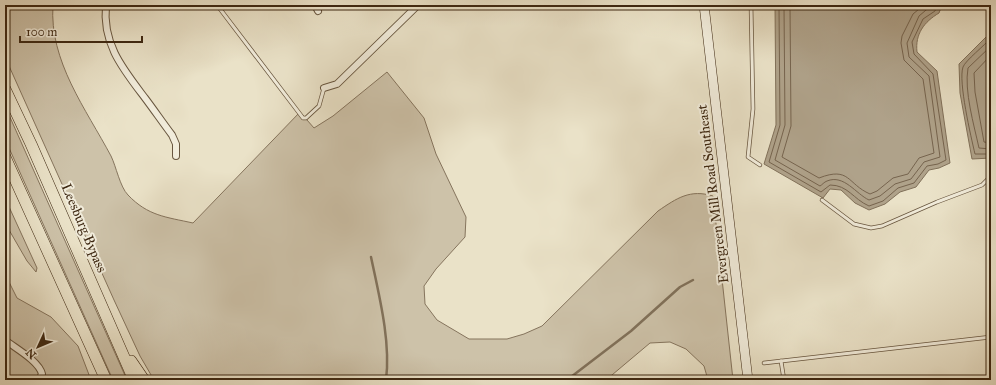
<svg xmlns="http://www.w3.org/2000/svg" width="996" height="385" viewBox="0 0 996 385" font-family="'IM FELL Great Primer',serif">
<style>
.green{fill:#cdc2a9;stroke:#85745d}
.water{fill:#afa28a;stroke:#81715a}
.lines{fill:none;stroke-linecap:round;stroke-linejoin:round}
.shore{stroke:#76644e;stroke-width:1}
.stream{stroke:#81715a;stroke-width:2.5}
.lane-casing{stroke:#68563f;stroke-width:4.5}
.street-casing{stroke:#68563f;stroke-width:8}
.secondary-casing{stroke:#3d2711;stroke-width:10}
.highway-casing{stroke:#3d2711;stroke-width:12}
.lane{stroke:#f1ecdb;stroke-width:3}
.street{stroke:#f1ecdb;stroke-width:6}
.secondary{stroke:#f1ecdb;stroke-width:9}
.highway{stroke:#eae2c8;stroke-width:11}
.labels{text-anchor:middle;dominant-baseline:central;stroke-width:4;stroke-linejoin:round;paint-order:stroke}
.street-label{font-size:14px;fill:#3d2711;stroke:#f1ecdb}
</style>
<rect width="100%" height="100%" fill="#eae2c8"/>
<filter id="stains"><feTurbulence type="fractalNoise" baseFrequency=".005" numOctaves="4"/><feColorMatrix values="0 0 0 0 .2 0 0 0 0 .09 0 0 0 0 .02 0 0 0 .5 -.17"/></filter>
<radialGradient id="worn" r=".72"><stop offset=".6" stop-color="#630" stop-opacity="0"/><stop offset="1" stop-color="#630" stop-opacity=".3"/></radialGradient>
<g class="green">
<path d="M5 5H53C49 61 86 109 111 156 116 166 120 187 128 195 148 216 166 217 193 223L300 112 314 128 333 116 387 72 424 118 436 154 466 217 465 237 436 269 424 286 425 304 437 320 469 339H507L524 334 542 326 658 211C677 198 690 189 713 196L733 380H708L704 366 686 349 670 342 650 343 606 380H154L140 356 114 300 5 57Z"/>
<path d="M5 106 127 380H113L5 139Z"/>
<path d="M5 198 37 268 36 272 27 261 5 223Z"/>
<path d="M5 274 17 298 51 317 78 346 91 380H5Z"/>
</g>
<g class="water">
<path d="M775 5H942L939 13C924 22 915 34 917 52L937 71 950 163 939 168 929 170 916 187 900 192 885 204 869 210 855 203 841 190 830 189 823 198 764 164 776 125Z"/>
<path d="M991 32V158L972 159 960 93 959 64Z"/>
</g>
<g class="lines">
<g class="shore">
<path d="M779 5 780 125 769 162 821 192 830 185C848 185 853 199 869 206L883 201 898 188 914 183 927 166 938 164 946 160 933 74 914 54 912 42 923 19 935 11 938 5"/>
<path d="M784 5 785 125 775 160 820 186C822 185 824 182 827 181 844 174 856 194 869 200L880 196 895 184 911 179 924 162 940 157 929 76 909 57 907 43 919 16 932 5"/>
<path d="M790 5 791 126 782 157 819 178C850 166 847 184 870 194L877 191 893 178 908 174 919 158 934 153 923 79 904 60 901 43 902 36 913 14 924 5"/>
<path d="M991 38C985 45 965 61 963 67 958 81 971 137 975 154H991"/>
<path d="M991 46 968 68C964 91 974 125 979 148L991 149"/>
<path d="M991 55 974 73 975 92 984 142 991 143"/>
</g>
<g class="stream">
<path d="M371 257C379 295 391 342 386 380"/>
<path d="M567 380 631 331 680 287 693 280"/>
</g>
<g class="lane-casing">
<g id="lane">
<path d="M217 5 303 118H306L319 106 324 88"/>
<path d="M751 5 753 109 748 157 760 165"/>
<path d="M822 200 854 224 871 228 882 226 937 202 982 185 991 176"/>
<path d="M781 361 784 380"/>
<path d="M764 363 991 337"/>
</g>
</g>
<g class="street-casing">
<g id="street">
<path d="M106 5C102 44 123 69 145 98 154 110 163 123 172 135L176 144V156"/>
<path d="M315 5 318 11"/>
<path d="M324 88 337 84 418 5"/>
<path d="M5 340C15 348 39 361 42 374L39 380"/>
</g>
</g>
<g class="secondary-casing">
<path id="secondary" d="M704 5 748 380"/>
</g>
<g class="highway-casing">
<g id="highway">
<path d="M5 89 31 144 134 380"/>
<path d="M5 157 106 380"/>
<path d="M131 361 144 380"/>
</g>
</g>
<use href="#lane" class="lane"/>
<use href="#street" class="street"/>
<use href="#secondary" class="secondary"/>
<use href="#highway" class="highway"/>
</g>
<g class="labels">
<g class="street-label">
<text transform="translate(713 194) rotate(-97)">Evergreen Mill Road Southeast</text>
<text transform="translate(84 228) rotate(67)">Leesburg Bypass</text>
</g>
</g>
<rect width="996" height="385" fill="none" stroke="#eae2c8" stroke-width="20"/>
<rect x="6" y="6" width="984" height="373" fill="none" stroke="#3d2711" stroke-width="2"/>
<rect x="10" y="10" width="976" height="365" fill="none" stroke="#3d2711"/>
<g transform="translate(38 347) rotate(226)" stroke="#f1ecdb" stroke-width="3" paint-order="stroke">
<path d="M0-3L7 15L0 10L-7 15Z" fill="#3d2711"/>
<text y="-6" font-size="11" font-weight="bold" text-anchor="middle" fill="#3d2711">N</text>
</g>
<path d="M20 36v6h122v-6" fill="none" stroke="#3d2711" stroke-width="2"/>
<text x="26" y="36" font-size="12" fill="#3d2711" stroke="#f1ecdb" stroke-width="3" paint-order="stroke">100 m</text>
<rect width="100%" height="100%" filter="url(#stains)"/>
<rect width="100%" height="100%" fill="url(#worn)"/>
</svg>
